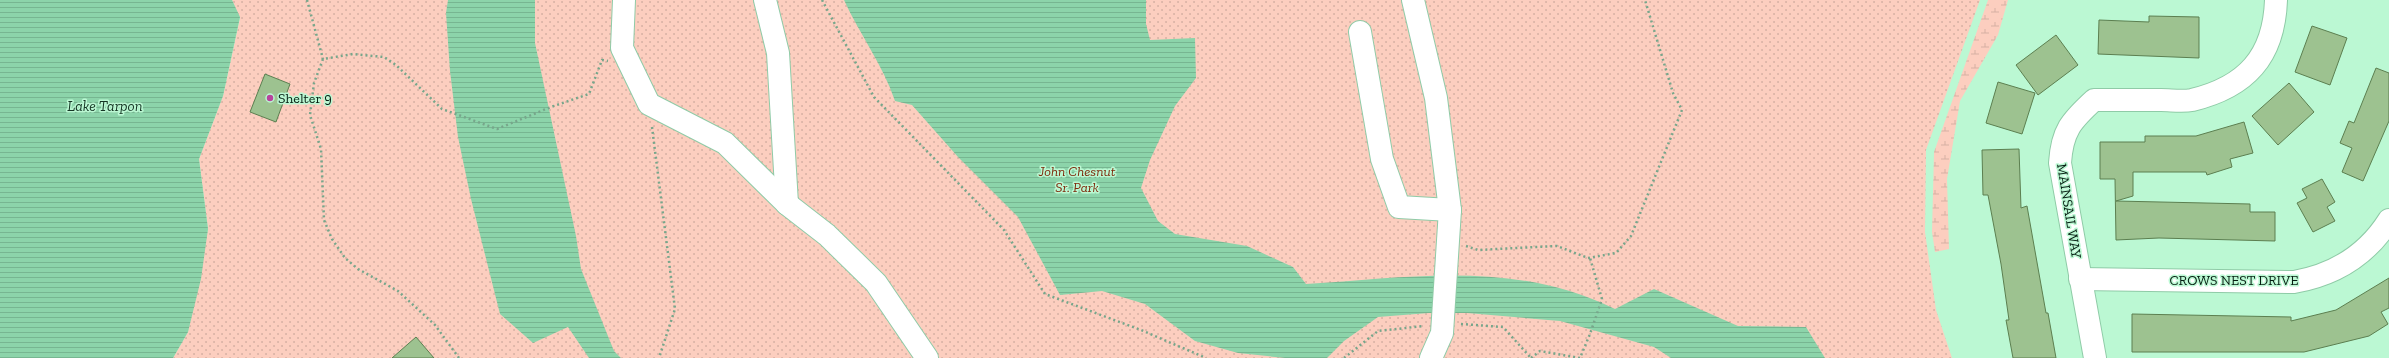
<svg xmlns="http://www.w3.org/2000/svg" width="2389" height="358" viewBox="0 0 2389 358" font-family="'Zilla Slab',serif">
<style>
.wetland{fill:url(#wetland-marsh)}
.park{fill:url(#park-dots)}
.water{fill:url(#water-rules)}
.building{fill:#9dc290;stroke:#5c7f50}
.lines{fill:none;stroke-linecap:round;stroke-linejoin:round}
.minor-casing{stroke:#8fcba7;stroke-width:24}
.path{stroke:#77a68b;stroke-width:2.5;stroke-dasharray:2 3;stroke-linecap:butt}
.minor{stroke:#fff;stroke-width:22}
.poi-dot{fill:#b8449d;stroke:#bbf8d3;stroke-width:1.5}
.labels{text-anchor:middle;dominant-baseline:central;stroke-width:3;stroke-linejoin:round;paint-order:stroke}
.poi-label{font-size:14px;fill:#051d11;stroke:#bbf8d3;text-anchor:start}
.park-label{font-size:14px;font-style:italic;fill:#7d280a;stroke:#bbf8d3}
.street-label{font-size:14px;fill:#051d11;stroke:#bbf8d3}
.water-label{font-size:15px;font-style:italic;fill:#153524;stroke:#bbf8d3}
</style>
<defs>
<pattern id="wetland-marsh" width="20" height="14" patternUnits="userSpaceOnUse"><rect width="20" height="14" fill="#fccebf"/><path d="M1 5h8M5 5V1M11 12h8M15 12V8" fill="none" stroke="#d6b0a3"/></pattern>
<pattern id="park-dots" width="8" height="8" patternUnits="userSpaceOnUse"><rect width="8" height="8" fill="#fccebf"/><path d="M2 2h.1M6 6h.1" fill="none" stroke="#d6b0a3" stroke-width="1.8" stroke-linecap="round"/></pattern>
<pattern id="water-rules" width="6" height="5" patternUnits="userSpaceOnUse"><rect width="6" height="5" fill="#8cd4aa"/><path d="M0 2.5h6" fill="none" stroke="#77b691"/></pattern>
</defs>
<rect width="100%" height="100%" fill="#bbf8d3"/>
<path class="wetland" d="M1988 0H2008L1998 35 1960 101 1947 179 1949 249 1935 252 1932 232 1934 152Z"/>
<path class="park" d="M232 0H1980L1926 150 1925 232 1936 310 1952 358H173L188 332 208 229 199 159 223 96 240 18Z"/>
<g class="water">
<path d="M0 0H232L240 17 223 96 199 159 208 229 201 279 188 332 173 358H0Z"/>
<path d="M448 0H535V43L576 236 581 269 614 351 621 358H589L568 327 533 343 500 314 471 199 458 137 450 71 446 13Z"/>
<path d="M844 0H1146V24L1150 40 1195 38 1196 78 1175 106 1150 160 1141 188 1158 221 1175 234 1247 246 1293 267 1306 284C1414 277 1515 260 1615 309L1654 289 1738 326 1806 327 1825 358H1671L1654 347 1560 321 1467 313H1429L1378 317 1344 341 1327 358H1285L1238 353 1195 341 1145 304 1102 291 1060 295 1018 217 958 157 912 105 895 101C883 65 860 35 844 0Z"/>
</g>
<g class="building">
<path d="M2149 16 2199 17V58L2098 54 2099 20 2149 22Z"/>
<path d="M2312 26 2347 38 2330 85 2295 72Z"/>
<path d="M2056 35 2078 65 2038 95 2016 65Z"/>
<path d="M2376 68 2389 73V121L2363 181 2342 172 2352 148 2340 143 2349 121 2354 123Z"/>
<path d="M265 74 290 84 276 122 250 112Z"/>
<path d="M1998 82 2035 93 2022 134 1986 123Z"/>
<path d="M2289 83 2314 112 2278 145 2252 116Z"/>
<path d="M2244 122 2253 153 2230 159 2232 167 2207 175 2206 172H2133V196L2116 201 2250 204V212H2275V241L2159 238 2116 240 2115 179H2100V142H2145V136H2196Z"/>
<path d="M2019 149 2021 208 2027 206 2046 313H2048L2056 358H2013L2006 320H2009L2001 264 1988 195H1983L1982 150Z"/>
<path d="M2322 179 2335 202 2327 207 2335 221 2313 232 2297 203 2307 198 2302 189Z"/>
<path d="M2389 278V308L2381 312 2388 324 2369 336 2304 352H2132V314L2291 317V321L2336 310Z"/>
<path d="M416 337 434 358H392Z"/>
</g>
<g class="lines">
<g class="minor-casing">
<g id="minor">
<path d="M624 0 622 48 649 104 725 143 787 204 827 235 876 283 927 358"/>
<path d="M765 0 778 53 787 204"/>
<path d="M1413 0 1436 98 1450 210 1442 333 1431 358"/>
<path d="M1360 32 1382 159 1399 207 1450 210"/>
<path d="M2080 279 2294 282C2334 275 2367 255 2389 220"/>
<path d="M2095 358 2060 163C2062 131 2071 121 2094 100 2116 100 2139 100 2161 100 2171 100 2182 102 2192 100 2246 87 2274 57 2276 0"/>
</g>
</g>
<g class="path">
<path d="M307 0 323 59"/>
<path d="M822 0 874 97 1004 230 1045 294 1141 330 1206 358"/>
<path d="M652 127 675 309 659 358"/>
<path d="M1466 246 1478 250 1557 246 1588 258 1616 253 1631 236 1682 110 1673 93 1645 0"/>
<path d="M1461 324 1503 327 1531 358"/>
<path d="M459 358 435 325 398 291 358 269 345 258 332 239 324 220 321 149 310 115 314 83 323 59 353 54 384 57 396 65 442 109 497 129 551 107 589 94 602 60 608 61"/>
<path d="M1344 358 1378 331 1424 326"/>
<path d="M1531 358 1540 351 1580 358 1590 334 1602 299 1590 258"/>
</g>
<use href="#minor" class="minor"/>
</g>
<circle class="poi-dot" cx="270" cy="98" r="4"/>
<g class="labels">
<g class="poi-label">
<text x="278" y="98">Shelter 9</text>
</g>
<g class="park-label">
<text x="1077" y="171">John Chesnut<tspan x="1077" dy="16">Sr. Park</tspan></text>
</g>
<g class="street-label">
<text transform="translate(2069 211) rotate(81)">MAINSAIL WAY</text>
<text x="2234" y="280">CROWS NEST DRIVE</text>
</g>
<g class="water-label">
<text x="105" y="106">Lake Tarpon</text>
</g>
</g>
</svg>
